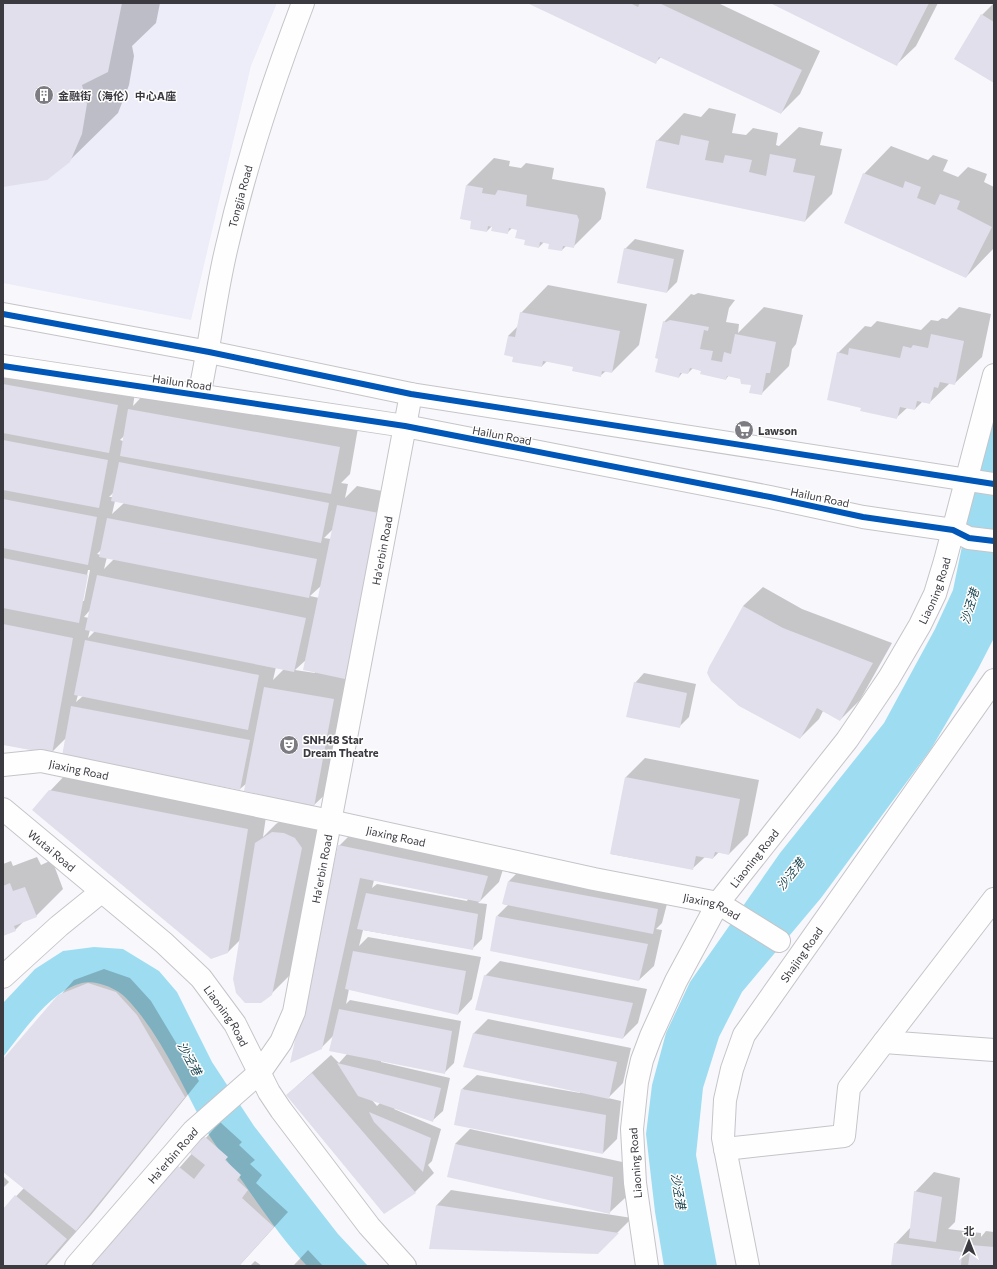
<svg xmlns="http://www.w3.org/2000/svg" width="997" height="1269" viewBox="0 0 997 1269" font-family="Commissioner,'Noto Sans SC',sans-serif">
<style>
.built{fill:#ededf9}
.water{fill:#9eddf1}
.shadow{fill:#0003;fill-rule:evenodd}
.building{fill:#e0dfeb}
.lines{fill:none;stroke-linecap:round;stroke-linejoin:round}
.minor-casing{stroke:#c5c5c9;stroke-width:24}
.major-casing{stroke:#c5c5c9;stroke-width:24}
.minor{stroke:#fefeff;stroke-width:22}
.major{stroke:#fefeff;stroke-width:22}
.cycleway-casing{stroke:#fff;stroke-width:8}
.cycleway{stroke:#0057b8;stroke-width:6}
.labels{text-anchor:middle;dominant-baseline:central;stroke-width:3;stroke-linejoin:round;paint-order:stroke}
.poi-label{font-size:11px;font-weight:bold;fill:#3b3a40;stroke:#fff;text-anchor:start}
.street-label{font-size:11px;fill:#3b3a40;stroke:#fff}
.water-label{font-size:12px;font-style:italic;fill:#1a444f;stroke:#fff}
</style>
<rect width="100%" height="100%" fill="#f8f8fc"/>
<path class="built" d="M3 3H277L251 66 191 320 3 283Z"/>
<g class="water">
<path d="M994 406V638L978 669 931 749 821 898 742 992 719 1037 703 1088 696 1155 717 1266H664L655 1212 646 1134 652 1085 666 1033 690 982 780 853 884 723 935 629 953 590 980 459Z"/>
<path d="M94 947 123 949 159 971 177 992 212 1062 254 1126 338 1234 368 1266H307C283 1240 263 1211 243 1182 232 1167 219 1151 209 1135 184 1090 162 1035 126 998 116 988 96 980 82 983 50 991 23 1032 3 1057V1003L35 969 63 951Z"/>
</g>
<g class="shadow">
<path d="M3 3H160L156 23 132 46 134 56 129 85 118 113 69 161 3 186Z"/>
<path d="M530 3H718L820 51 800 94 781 113 661 57 655 63Z"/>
<path d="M773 3H938L916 46 896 65Z"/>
<path d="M994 3V82L982 15Z"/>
<path d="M709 108 736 114 732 133 746 135 753 128 778 133 776 145 779 146 799 127 823 132 820 145 842 149 832 194 805 221 657 141 684 113 701 117Z"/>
<path d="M891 146 928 160 933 155 948 160 943 171 958 177 968 167 987 174 984 182 994 187V248L966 277 864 174Z"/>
<path d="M494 158 510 161 509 166 521 168 526 163 554 168 552 179 604 188 606 193 601 219 573 247 567 245 562 250 550 243 544 242 539 247 526 239 518 229 512 228 508 232 494 224 487 231 472 220 467 185Z"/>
<path d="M635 239 684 250 677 282 667 292 625 249Z"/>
<path d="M548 285 647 304 639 345 612 372 606 371 600 376 574 366 547 361 542 366 514 356 508 336 518 326 521 313Z"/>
<path d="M698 293 735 300 729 308 726 322 739 324 738 333 764 307 803 315 796 344 792 349 789 366 761 394 752 384 740 378 729 375 726 379 693 368 688 373 683 372 679 377 664 322 691 294 694 295Z"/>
<path d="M959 307 991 314 982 357 954 384 950 383 929 403 922 402 915 409 907 408 896 418 838 353 865 326 871 327 877 321 921 330 931 320 938 321 942 318 947 319Z"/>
<path d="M3 362 136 386 133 406 148 390 358 428 350 474 341 483 348 484 345 498 357 486 397 494 364 658 344 678 353 680 333 787 313 806 247 783 240 789 66 738 51 753 3 744ZM124 436 123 441 120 440ZM114 492 113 497H109ZM115 501 124 503 112 514ZM333 529 331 539 324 538ZM102 549 101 555 97 554ZM107 557 114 559 104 569ZM88 570H90L84 601H82ZM322 585 319 598 310 596ZM90 610 89 618 84 617ZM90 630 95 631 88 638ZM307 659 315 672V673L295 670ZM276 667 284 669 273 680ZM78 695 83 696 76 702Z"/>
<path d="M763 587 802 609 892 643 860 700 840 720 823 711 819 719 800 738 743 606Z"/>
<path d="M644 673 696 684 689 717 679 727 635 683Z"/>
<path d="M645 758 759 780 748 835 729 854 719 852 713 858 705 857 692 869 611 854 626 777Z"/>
<path d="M69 771 267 810 263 837 276 824 292 813 321 829 291 974 271 994 241 939 227 953 50 791Z"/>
<path d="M358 827 507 857 499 882 478 903 487 904 482 939 472 949 363 930 359 946 368 937 481 957 472 999 458 1014 349 989 346 1004 350 1000 461 1021 454 1063 444 1073 381 1060V1062L450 1078 443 1111 433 1120 395 1108 394 1109 441 1129 432 1161 428 1165 434 1173 415 1192 384 1212 287 1095 331 1055 339 1063 348 1053 334 1035 321 1048 339 846ZM374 880 468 899 467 901 377 884 372 888ZM371 1099 380 1103 377 1106Z"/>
<path d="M37 857 41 865 52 860 63 889 36 916 24 921 15 930 3 935V864L11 861 13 866Z"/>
<path d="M519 871 668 900 662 923 656 929 662 930 654 966 639 980 497 916 508 905 503 904 509 881Z"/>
<path d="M500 961 647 989 638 1023 623 1038 485 976Z"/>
<path d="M104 969 130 978 151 1001 199 1081 91 1215 46 1266H3V1210L24 1188 3 1171V1060L74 980Z"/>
<path d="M488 1019 631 1048 623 1083 608 1098 621 1101 617 1139 603 1153 462 1089 477 1075 580 1093V1092L473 1034Z"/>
<path d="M220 1122 242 1142 239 1145 255 1160 250 1164 262 1175 256 1183 288 1212 239 1266H92Z"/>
<path d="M470 1129 627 1163 625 1198 610 1212 455 1144Z"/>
<path d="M934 1172 960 1178 955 1222 948 1229 981 1233V1237L986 1231 994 1232V1266H892L895 1244 911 1227 915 1192Z"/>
<path d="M3 1176 9 1182 3 1188Z"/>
<path d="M451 1190 632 1218 597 1253 430 1248 437 1205Z"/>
<path d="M308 1250 323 1266H293L294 1265Z"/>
<path d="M255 1261 262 1266H250Z"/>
</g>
<g class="building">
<path d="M3 3H122L108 72 82 85 87 104 82 134 70 162 47 180 3 187Z"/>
<path d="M527 3H630L638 7 640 3H659L802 70 781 114 659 57 656 64Z"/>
<path d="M770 3H929L897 66Z"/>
<path d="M981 14 994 22V83L954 59Z"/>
<path d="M681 135 709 141 705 160 723 163 725 155 752 160 749 172 766 176 770 154 796 159 793 172 815 176 805 222 646 188 656 140 679 145Z"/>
<path d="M863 173 903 188 905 181 921 187 917 198 935 205 940 194 960 201 957 209 992 227 966 278 844 223Z"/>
<path d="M466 185 483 188 482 193 495 195 498 190 527 195 526 206 577 215 579 220 574 248 563 246 562 251 548 249 549 244 540 242 539 248 524 245 525 240 515 238 517 230 509 228 508 234 491 231 492 227 488 226 487 232 470 229 471 221 460 219Z"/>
<path d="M624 248 674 259 667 293 617 283Z"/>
<path d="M520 312 620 331 612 373 602 371 601 377 572 371 573 367 543 361 542 367 512 362 513 357 504 355 508 336 515 337Z"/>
<path d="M670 320 709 327 708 331 704 330 700 349 713 351 711 360 722 362 724 352 731 354 735 334 776 342 770 373H766L762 395 749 393 751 385 741 384 740 379 727 376 726 380 700 374 701 371 690 368 688 374 680 373 679 378 655 372 658 359 655 358 663 321 666 322Z"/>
<path d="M931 334 964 341 955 385 940 382 938 388 934 387 930 404 917 401 915 410 900 407 897 419 860 411 861 408 827 400 837 352 848 355 849 348 900 358 903 346 911 348 913 345 928 348Z"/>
<path d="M3 384 118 405 109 453 3 433Z"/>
<path d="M128 409 340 447 331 494 120 456Z"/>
<path d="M3 440 108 460 99 508 3 490Z"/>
<path d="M119 462 329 503 321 543 111 501Z"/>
<path d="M3 499 97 517 88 565 3 548Z"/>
<path d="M337 505 379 513 345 679 303 670Z"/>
<path d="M107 518 317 559 309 598 99 557Z"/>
<path d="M3 558 88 575 79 623 3 608Z"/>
<path d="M97 575 306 618 294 672 85 630Z"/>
<path d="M743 606 783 628 873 663 840 721 817 708 800 739 739 706 711 681 707 673 709 667Z"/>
<path d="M3 624 73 638 52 754 3 745Z"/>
<path d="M85 640 259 675 248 730 74 695Z"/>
<path d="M634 682 687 693 680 728 626 717Z"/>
<path d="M264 687 334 699 314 807 244 791Z"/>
<path d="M71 706 250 740 240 790 62 756Z"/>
<path d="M625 777 740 799 729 855 715 852 713 859 696 856 693 870 610 854Z"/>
<path d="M49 790 248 829 228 953 211 959 32 810Z"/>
<path d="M272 832 284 833 295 838 302 848 272 995 261 1003H245L236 993 233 979 255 843Z"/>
<path d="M338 845 488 876 480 902 360 878 322 1049 290 1063Z"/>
<path d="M508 881 658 909 653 934 502 904Z"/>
<path d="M10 883 13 891 25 887 37 917 14 926 16 931 3 936V886Z"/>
<path d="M366 893 478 914 473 950 357 929Z"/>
<path d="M496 916 648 944 639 981 490 951Z"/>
<path d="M353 951 466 971 458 1015 345 989Z"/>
<path d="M484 975 633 1003 623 1039 475 1010Z"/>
<path d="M88 983 116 992 137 1015 185 1097 76 1231 3 1172V1059L58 995Z"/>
<path d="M339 1009 452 1031 445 1074 329 1051Z"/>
<path d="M473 1033 617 1062 609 1099 463 1067Z"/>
<path d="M337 1063 441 1088 433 1122 358 1096Z"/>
<path d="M312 1073 416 1193 384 1214 286 1095Z"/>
<path d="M461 1089 606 1115 603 1154 454 1125Z"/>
<path d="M369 1112 431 1138 423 1172 374 1122Z"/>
<path d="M204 1136 228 1157 225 1160 241 1175 237 1180 248 1190 242 1198 274 1227 239 1266H91L178 1166 194 1179 205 1165 190 1153Z"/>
<path d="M455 1144 613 1177 610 1214 447 1177Z"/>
<path d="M914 1191 942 1197 936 1242 909 1238Z"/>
<path d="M15 1195 67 1239 44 1266H3V1209Z"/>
<path d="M436 1205 619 1233 598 1254 429 1249Z"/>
<path d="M894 1243 962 1252 961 1266H891Z"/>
<path d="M971 1245 994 1247V1266H968Z"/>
</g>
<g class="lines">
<g class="minor-casing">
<g id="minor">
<path id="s1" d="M199 395C210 346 215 295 227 246 246 163 273 82 303 3"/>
<path id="s2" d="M3 765 41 761 330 821 594 879 718 903 779 941"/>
<path id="s3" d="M3 809 164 943 201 978 235 1024 269 1092 281 1110 369 1226 405 1266"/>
<path d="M3 977 59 926 101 892"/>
<path d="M884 1042 994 899"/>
<path d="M725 1149 844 1136 849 1088 884 1042 994 1050"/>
<path id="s4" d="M76 1266 193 1131 260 1072 281 1042 294 1012 411 394"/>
<path id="s5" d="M647 1266 635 1183 632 1129 637 1082 642 1060 651 1036 676 981 718 903 847 740 889 678 920 625 935 594 945 561 994 375"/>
<path id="s6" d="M748 1266 723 1138 725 1100 732 1069 744 1035 994 680"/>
</g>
</g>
<g class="major-casing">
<g id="major">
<path d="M3 314 209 352 411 394 994 484"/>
<path d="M3 366 405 426 770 497 863 517 953 530 969 538 994 541"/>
</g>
</g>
<use href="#minor" class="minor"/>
<use href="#major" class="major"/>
<g class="cycleway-casing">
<g id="cycleway">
<path d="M3 314 209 352 411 394 994 484"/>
<path d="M3 366 405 426 770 497 863 517 953 530 969 538 994 541"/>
</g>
</g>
<use href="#cycleway" class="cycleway"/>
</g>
<defs>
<g id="building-disc" transform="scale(1)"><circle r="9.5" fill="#7d7c82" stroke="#fff"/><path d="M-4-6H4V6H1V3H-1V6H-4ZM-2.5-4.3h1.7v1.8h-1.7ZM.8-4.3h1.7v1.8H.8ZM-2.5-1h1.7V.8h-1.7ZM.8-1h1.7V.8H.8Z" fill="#fff"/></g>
<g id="supermarket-disc" transform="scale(1)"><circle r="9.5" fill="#7d7c82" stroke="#fff"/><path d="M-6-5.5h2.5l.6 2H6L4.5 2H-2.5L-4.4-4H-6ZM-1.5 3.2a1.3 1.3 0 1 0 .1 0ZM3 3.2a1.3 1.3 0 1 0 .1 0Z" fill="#fff"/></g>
<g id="theatre-disc" transform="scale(1)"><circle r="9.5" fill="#7d7c82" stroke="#fff"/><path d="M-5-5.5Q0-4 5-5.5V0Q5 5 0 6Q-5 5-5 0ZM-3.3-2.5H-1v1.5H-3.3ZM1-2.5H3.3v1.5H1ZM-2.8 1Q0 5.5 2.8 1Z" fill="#fff"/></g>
</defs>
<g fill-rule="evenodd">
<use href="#building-disc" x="44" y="95"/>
<use href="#supermarket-disc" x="744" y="430"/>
<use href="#theatre-disc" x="289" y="745"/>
</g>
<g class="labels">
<g class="poi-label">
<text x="58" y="95">金融街（海伦）中心A座</text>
<text x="758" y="430">Lawson</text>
<text x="303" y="739">SNH48 Star<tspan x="303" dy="13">Dream Theatre</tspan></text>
</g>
<g class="street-label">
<text stroke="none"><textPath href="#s1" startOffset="203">Tongjia Road</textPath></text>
<text transform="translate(182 382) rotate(8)">Hailun Road</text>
<text transform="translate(502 435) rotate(11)">Hailun Road</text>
<text transform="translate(820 497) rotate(12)">Hailun Road</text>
<text stroke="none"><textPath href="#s4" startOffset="807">Ha'erbin Road</textPath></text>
<text stroke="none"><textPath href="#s5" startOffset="764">Liaoning Road</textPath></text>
<text stroke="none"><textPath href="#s2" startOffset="77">Jiaxing Road</textPath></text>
<text stroke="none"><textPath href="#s2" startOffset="401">Jiaxing Road</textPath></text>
<text stroke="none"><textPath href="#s3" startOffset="64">Wutai Road</textPath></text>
<text stroke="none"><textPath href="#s5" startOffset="440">Liaoning Road</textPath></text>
<text stroke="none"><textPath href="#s4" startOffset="483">Ha'erbin Road</textPath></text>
<text stroke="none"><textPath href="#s2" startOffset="725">Jiaxing Road</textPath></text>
<text stroke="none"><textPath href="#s6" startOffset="335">Shajing Road</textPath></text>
<text stroke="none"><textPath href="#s3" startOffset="306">Liaoning Road</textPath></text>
<text stroke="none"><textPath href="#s4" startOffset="147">Ha'erbin Road</textPath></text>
<text transform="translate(635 1163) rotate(-94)">Liaoning Road</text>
</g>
<g class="water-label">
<text transform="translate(969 606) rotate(-73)">沙泾港</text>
<text transform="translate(790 874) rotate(-52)">沙泾港</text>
<text transform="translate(190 1058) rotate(61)">沙泾港</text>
<text transform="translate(679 1191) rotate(81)">沙泾港</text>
</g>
</g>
<rect width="997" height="1269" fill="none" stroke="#3b3a40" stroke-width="8"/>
<g transform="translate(969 1241)" stroke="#ffffff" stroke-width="3" paint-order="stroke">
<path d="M0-3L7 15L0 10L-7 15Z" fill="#3b3a40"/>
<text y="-6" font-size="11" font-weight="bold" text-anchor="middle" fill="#3b3a40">北</text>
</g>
</svg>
